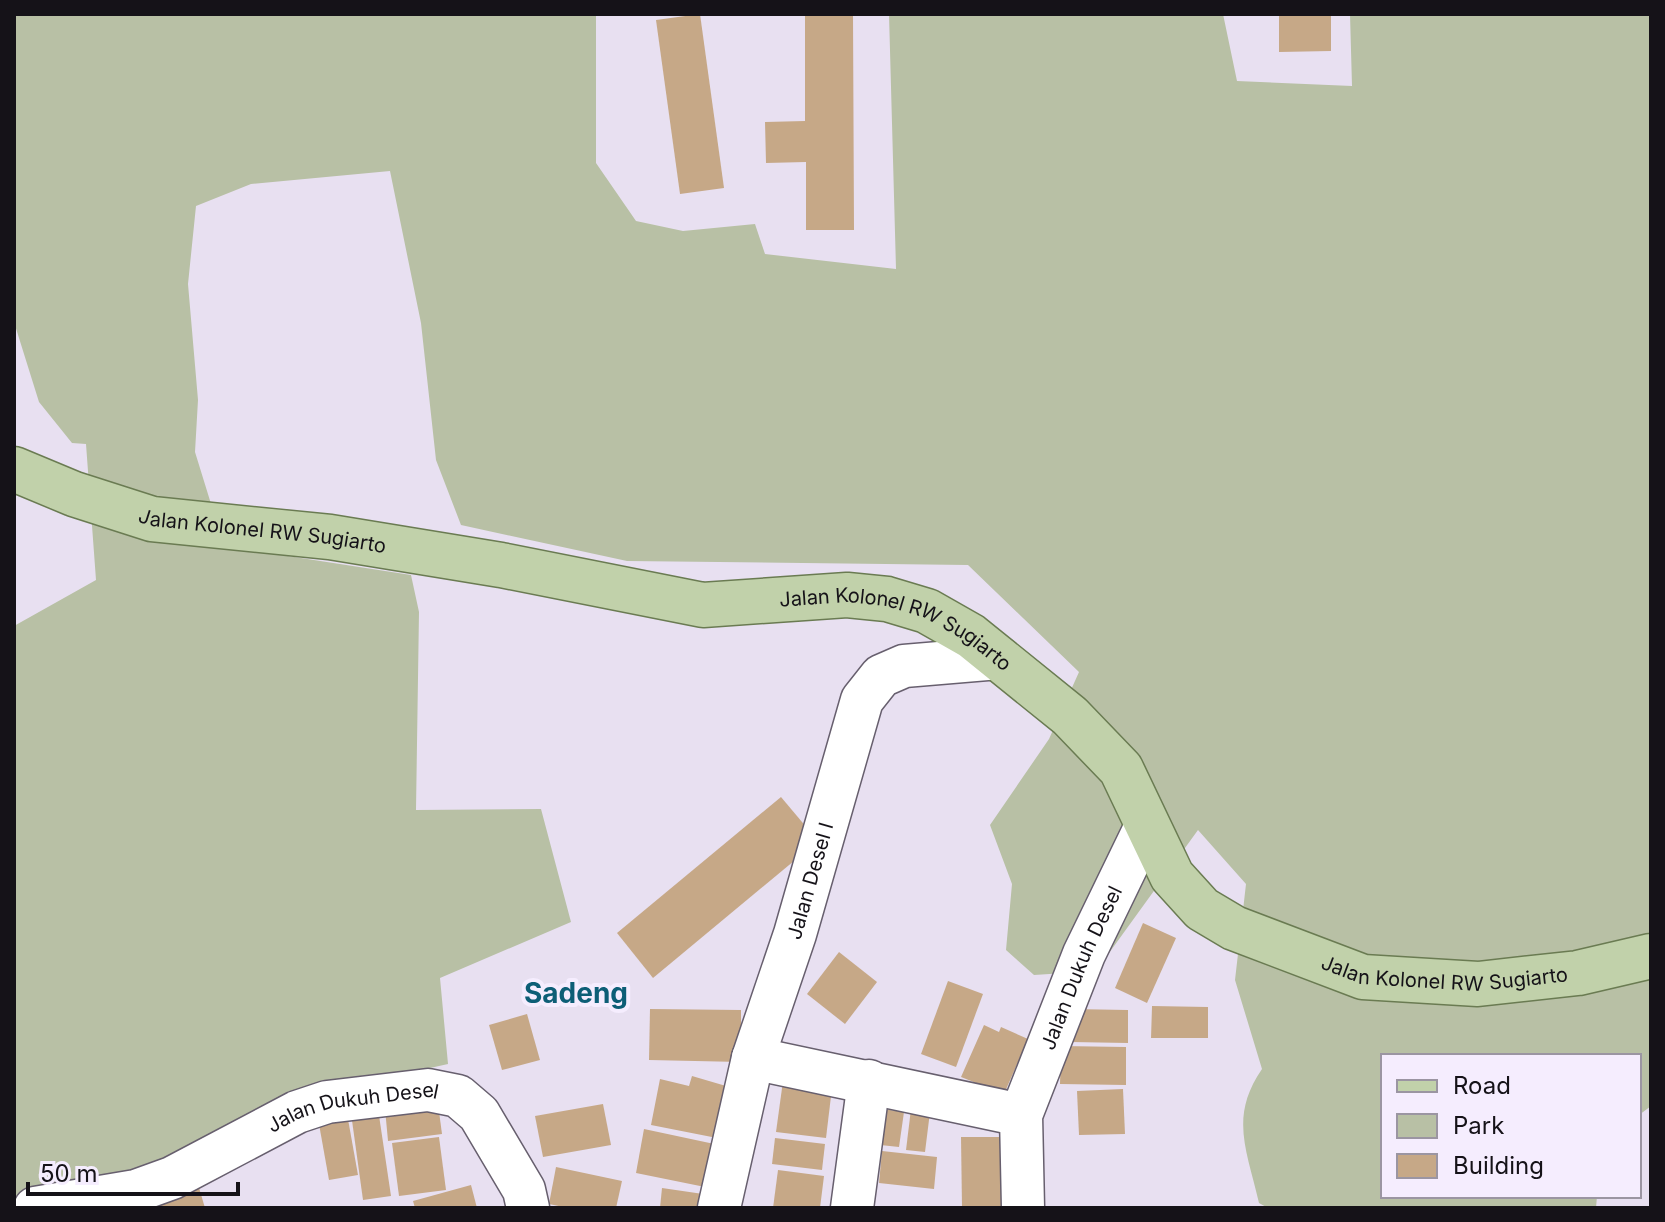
<svg xmlns="http://www.w3.org/2000/svg" width="1665" height="1222" viewBox="0 0 1665 1222" font-family="Inter,sans-serif">
<style>
.green{fill:#b8c0a5}
.building{fill:#c6a887}
.lines{fill:none;stroke-linecap:round;stroke-linejoin:round}
.minor-casing{stroke:#675f6e;stroke-width:45}
.major-casing{stroke:#6a7b52;stroke-width:47}
.minor{stroke:#fff;stroke-width:42}
.major{stroke:#c1d1aa;stroke-width:44}
.labels{text-anchor:middle;dominant-baseline:central;stroke-width:8;stroke-linejoin:round;paint-order:stroke}
.street-label{font-size:20px;fill:#151218;stroke:#f5edfe}
.district-label{font-size:28px;font-weight:bold;fill:#0d5e76;stroke:#f5edfe}
</style>
<rect width="100%" height="100%" fill="#e8e0f1"/>
<path class="green" d="M14 14H596V163L636 221 683 231 755 224 765 254 896 269 889 14H1223L1237 81 1352 86 1350 14H1651V1106L1639 1115V1056H1383V1196H1597L1596 1208H1268L1259 1203C1247 1150 1229 1117 1262 1069L1235 980 1246 884 1198 830 1096 971 1034 975 1006 950 1012 884 990 825 1049 739 1079 672 968 565 627 561 461 525 436 460 421 323 390 171 251 184 196 206 188 284 198 400 195 452 224 546 411 575 419 612 416 810 541 809 571 922 440 978 448 1064 345 1087 161 1167 14 1199V626L96 580 86 444 72 443 39 402 14 322Z"/>
<g class="building">
<path d="M700 14 724 188 680 194 656 20Z"/>
<path d="M805 14H853L854 230H806V162L766 163 765 122 805 121Z"/>
<path d="M1279 14H1331V51L1279 52Z"/>
<path d="M781 797 818 841 653 978 617 933Z"/>
<path d="M1143 923 1176 938 1147 1003 1115 988Z"/>
<path d="M839 952 877 982 845 1024 807 994Z"/>
<path d="M948 981 983 994 956 1067 921 1054Z"/>
<path d="M1152 1006 1208 1007V1038H1151Z"/>
<path d="M650 1009 741 1010V1062L649 1060Z"/>
<path d="M1071 1009 1128 1010V1043L1071 1042Z"/>
<path d="M527 1014 540 1060 502 1070 489 1025Z"/>
<path d="M984 1025 999 1032 1001 1027 1028 1039 1004 1094 961 1077Z"/>
<path d="M1061 1046 1126 1047V1085L1060 1084Z"/>
<path d="M692 1076 726 1086 722 1139 651 1125 660 1079 689 1086Z"/>
<path d="M783 1081 832 1088 826 1138 776 1132Z"/>
<path d="M1123 1089 1125 1134 1079 1135 1077 1091Z"/>
<path d="M377 1102 391 1196 363 1200 350 1106Z"/>
<path d="M438 1104 442 1134 388 1141 385 1109Z"/>
<path d="M603 1104 611 1145 543 1157 535 1116Z"/>
<path d="M346 1108 358 1175 329 1180 317 1113Z"/>
<path d="M875 1108 904 1112 899 1147 871 1144Z"/>
<path d="M911 1109 930 1112 925 1152 906 1150Z"/>
<path d="M644 1129 719 1145 710 1188 636 1173Z"/>
<path d="M439 1137 446 1190 399 1196 392 1143Z"/>
<path d="M961 1137H1009L1010 1208H962Z"/>
<path d="M775 1138 825 1144 822 1170 772 1164Z"/>
<path d="M882 1151 937 1157 934 1189 879 1183Z"/>
<path d="M556 1167 622 1181 616 1208H568L549 1204Z"/>
<path d="M778 1170 824 1176 820 1208H773Z"/>
<path d="M197 1181 205 1208H155L151 1194Z"/>
<path d="M471 1185 477 1208H415L413 1201Z"/>
<path d="M662 1188 703 1194 701 1208H660Z"/>
</g>
<g class="lines">
<g class="minor-casing">
<g id="minor">
<path d="M753 1058 1021 1115"/>
<path id="s1" d="M35 1208 136 1191 172 1178 297 1112 327 1102 428 1090 458 1096 479 1114 524 1190 528 1208"/>
<path id="s2" d="M719 1208 753 1058 795 934 862 700 881 676 904 666 999 658"/>
<path d="M852 1208 869 1081"/>
<path id="s3" d="M1023 1208 1021 1115 1084 954 1147 824"/>
</g>
</g>
<g class="major-casing">
<g id="major">
<path id="s4" d="M14 469 74 494 152 519 330 537 501 565 703 605 847 595 887 599 927 611 971 636 1070 716 1121 769 1172 876 1202 909 1234 928 1363 977 1478 984 1578 973 1651 956"/>
</g>
</g>
<use href="#minor" class="minor"/>
<use href="#major" class="major"/>
</g>
<g class="labels">
<g class="street-label">
<text stroke="none"><textPath href="#s4" startOffset="258">Jalan Kolonel RW Sugiarto</textPath></text>
<text stroke="none"><textPath href="#s4" startOffset="906">Jalan Kolonel RW Sugiarto</textPath></text>
<text stroke="none"><textPath href="#s2" startOffset="340">Jalan Desel I</textPath></text>
<text stroke="none"><textPath href="#s4" startOffset="1602">Jalan Kolonel RW Sugiarto</textPath></text>
<text stroke="none"><textPath href="#s3" startOffset="252">Jalan Dukuh Desel</textPath></text>
<text stroke="none"><textPath href="#s1" startOffset="338">Jalan Dukuh Desel</textPath></text>
</g>
<g class="district-label">
<text x="576" y="993">Sadeng</text>
</g>
</g>
<rect width="1665" height="1222" fill="none" stroke="#151218" stroke-width="32"/>
<rect x="1381" y="1054" width="260" height="144" fill="#f5edfe" stroke="#9b95a2" stroke-width="2"/>
<rect x="1397" y="1080" width="40" height="12" fill="#c1d1aa" stroke="#9b95a2" stroke-width="2"/>
<text x="1453" y="1094" font-size="24" fill="#151218">Road</text>
<rect x="1397" y="1114" width="40" height="24" fill="#b8c0a5" stroke="#9b95a2" stroke-width="2"/>
<text x="1453" y="1134" font-size="24" fill="#151218">Park</text>
<rect x="1397" y="1154" width="40" height="24" fill="#c6a887" stroke="#9b95a2" stroke-width="2"/>
<text x="1453" y="1174" font-size="24" fill="#151218">Building</text>
<path d="M28 1182v12h210v-12" fill="none" stroke="#151218" stroke-width="4"/>
<text x="40" y="1182" font-size="24" fill="#151218" stroke="#f5edfe" stroke-width="6" paint-order="stroke">50 m</text>
</svg>
